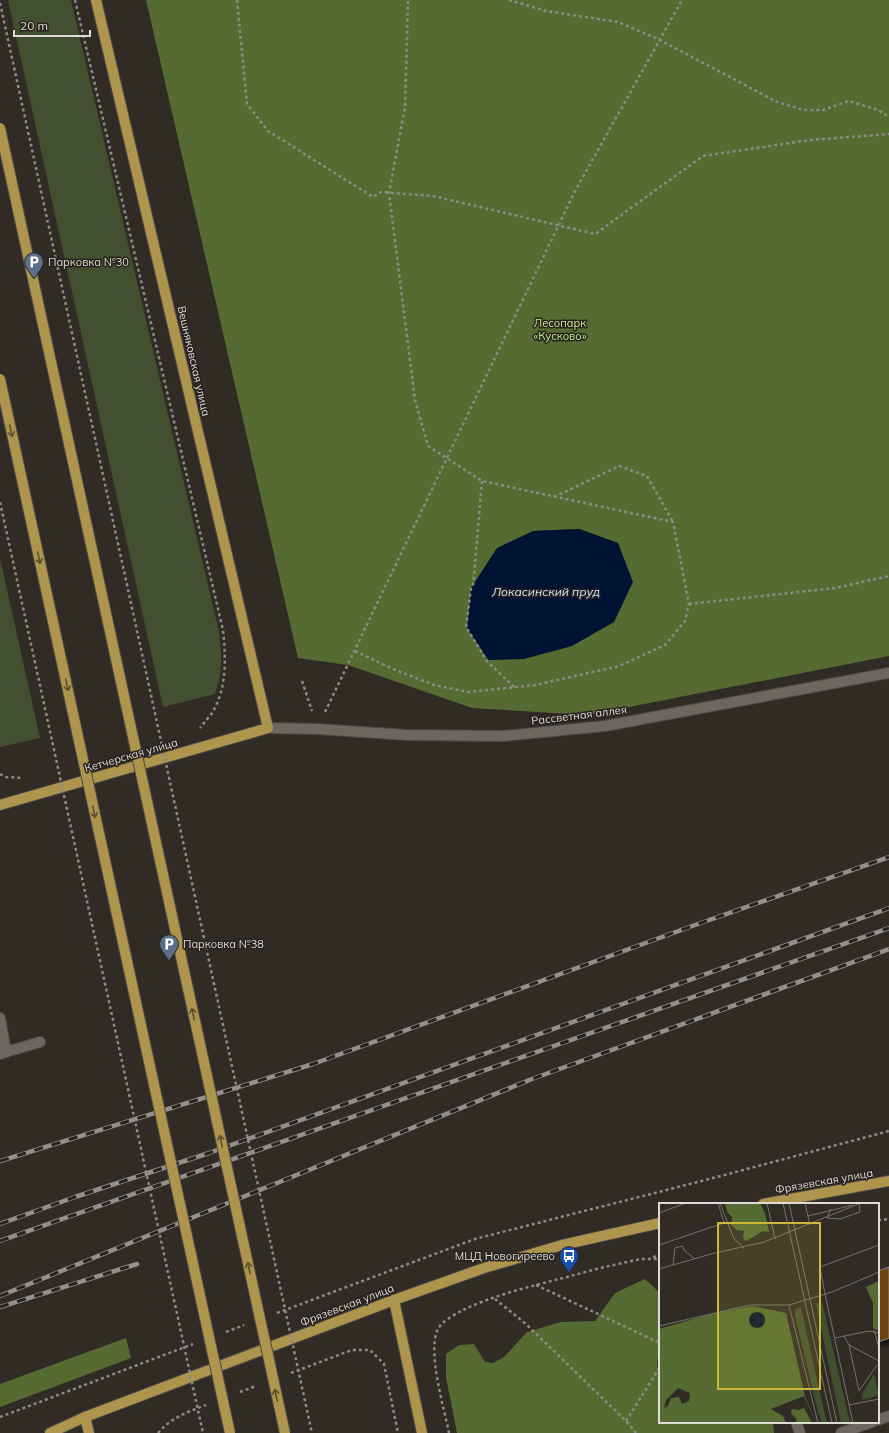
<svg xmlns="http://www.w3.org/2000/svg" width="889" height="1433" viewBox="0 0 889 1433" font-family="Mulish,sans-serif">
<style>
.green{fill:#43502f}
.forest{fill:#556b31;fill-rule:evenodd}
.water{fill:#001332}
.building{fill:#6d420d;stroke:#8c857f;filter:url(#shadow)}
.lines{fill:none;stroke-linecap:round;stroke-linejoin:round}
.minor-casing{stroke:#4c4843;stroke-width:12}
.major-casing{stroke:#4c4843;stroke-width:12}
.path{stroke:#8e8a85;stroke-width:2.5;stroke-dasharray:3 3;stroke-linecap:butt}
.minor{stroke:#6c6660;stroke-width:10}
.major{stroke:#ad954e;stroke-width:10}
.rail-casing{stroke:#938f8b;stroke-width:4.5}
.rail{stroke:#27221d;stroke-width:3;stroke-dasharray:9;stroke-linecap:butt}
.major-bridge-casing{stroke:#4c4843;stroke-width:12;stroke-linecap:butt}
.path-bridge{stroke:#8e8a85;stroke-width:2.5;stroke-dasharray:3 3;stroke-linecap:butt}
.major-bridge{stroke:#ad954e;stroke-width:10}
.oneway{stroke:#5d5031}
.labels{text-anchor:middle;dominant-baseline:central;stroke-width:3;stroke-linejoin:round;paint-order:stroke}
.poi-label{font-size:11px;fill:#dedbd7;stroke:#27221d;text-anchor:start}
.park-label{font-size:11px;fill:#c8eb95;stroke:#27221d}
.street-label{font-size:11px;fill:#dedbd7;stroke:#27221d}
.water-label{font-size:12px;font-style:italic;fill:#cbe1fe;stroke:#27221d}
.inset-road{fill:none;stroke:#76716d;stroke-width:1}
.view{fill:#cbba39;fill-opacity:0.15;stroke:#cbba39;stroke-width:2}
.inset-edge{fill:none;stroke:#dedbd7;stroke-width:2}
</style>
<defs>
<filter id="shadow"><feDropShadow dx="2.5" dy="4.5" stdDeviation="2" flood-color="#0009"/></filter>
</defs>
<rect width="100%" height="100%" fill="#312b26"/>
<g class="green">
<path d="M8 0H71L219 632C222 657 223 670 215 694L163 707Z"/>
<path d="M0 558 40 738 0 747Z"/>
</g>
<g class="forest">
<path d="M146 0H889V656L588 715 472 708 348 665 298 658ZM579 529 618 543 471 588 533 531Z"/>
<path d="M645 1279 660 1293V1332L657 1367 660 1369V1422H773L774 1433H457L446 1377V1354L459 1345 474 1344 485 1362 493 1363 504 1357 527 1332 561 1322 595 1321 615 1293Z"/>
<path d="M126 1338 131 1358 0 1407V1384Z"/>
</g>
<path class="water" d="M579 529 618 543 633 582 614 622 572 646 524 659 488 660 467 628 471 588 497 548 533 531Z"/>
<path class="building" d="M889 1267V1338L878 1342V1271Z"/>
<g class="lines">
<g class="minor-casing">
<g id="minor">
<path d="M268 728 317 729 407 735 503 736 605 726 889 673"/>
<path d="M0 1018 6 1052 0 1054"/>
<path d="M6 1052 40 1042"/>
<path d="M878 1420 889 1416"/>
<path d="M796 1422 800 1433"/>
<path d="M841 1433 872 1422"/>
</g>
</g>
<g class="major-casing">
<g id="major">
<path d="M0 805 268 728 96 0"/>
<path d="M763 1204 889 1181"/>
<path d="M394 1300 422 1433"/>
<path d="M85 1417 89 1433"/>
<path d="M50 1433 85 1417 394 1300 484 1268 562 1245 660 1223"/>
</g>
</g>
<g class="path">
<path d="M75 0 223 630C226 659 227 688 212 713 208 718 204 723 200 728"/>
<path d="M237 0 247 104 268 131 373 197 381 192 433 196 595 234 703 156 810 140 889 134"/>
<path d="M509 0 546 11 618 22 660 40 777 102 804 110H823L849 101 878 110 889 117"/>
<path d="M482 481 473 586 471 588 466 627 487 661 514 687"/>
<path d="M554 497 619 466 647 476 673 522"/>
<path d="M689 604 835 588 889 576"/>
<path d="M355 651 393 669 434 685 468 692 535 685 619 666 665 645 685 621 689 604 673 522 482 481 428 446 415 400 389 193 405 107 408 0"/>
<path d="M302 681 312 711"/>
<path d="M325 712 575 191 682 0"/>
<path d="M0 774 6 777 23 778"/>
<path d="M878 1220 889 1219"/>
<path d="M653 1257 660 1256"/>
<path d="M536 1285 660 1343"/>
<path d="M495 1299 526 1324 626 1421 636 1433"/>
<path d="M277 1313 475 1239 717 1177 889 1131"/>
<path d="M226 1332 244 1325"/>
<path d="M291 1373 352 1350H370L384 1364 398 1433"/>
<path d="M240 1392 256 1386"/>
<path d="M0 1417 193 1344"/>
<path d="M626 1421 660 1367"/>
<path d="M158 1433C171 1418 187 1412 206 1405"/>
<path d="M449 1433C444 1408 428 1354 437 1331 441 1321 454 1315 463 1310 492 1296 528 1287 559 1279 586 1272 614 1264 642 1259 648 1259 654 1259 660 1259"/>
</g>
<use href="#minor" class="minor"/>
<use href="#major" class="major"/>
<g class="rail-casing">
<g id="rail">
<path d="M0 1161 313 1064 695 925 889 857"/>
<path d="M0 1224 75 1197 209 1153 889 908"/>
<path d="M0 1241 889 928"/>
<path d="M0 1296 532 1079 889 949"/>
<path d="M0 1307 137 1264"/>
</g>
</g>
<use href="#rail" class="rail"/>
<g class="major-bridge-casing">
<g id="major-bridge">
<path d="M0 128 285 1433"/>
<path d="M0 379 230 1433"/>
</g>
</g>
<g class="path-bridge">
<path d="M0 3 312 1433"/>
<path d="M0 502 203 1433"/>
</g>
<use href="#major-bridge" class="major-bridge"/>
</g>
<defs><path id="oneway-shaft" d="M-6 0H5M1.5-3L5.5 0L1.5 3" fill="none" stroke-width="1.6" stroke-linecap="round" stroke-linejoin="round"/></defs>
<g class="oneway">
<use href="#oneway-shaft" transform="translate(11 431) rotate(78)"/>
<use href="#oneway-shaft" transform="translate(39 558) rotate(78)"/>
<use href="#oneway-shaft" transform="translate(67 685) rotate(78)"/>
<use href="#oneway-shaft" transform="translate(94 812) rotate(78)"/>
<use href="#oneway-shaft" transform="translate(193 1014) rotate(-102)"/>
<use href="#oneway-shaft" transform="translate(221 1141) rotate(-102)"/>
<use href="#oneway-shaft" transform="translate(249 1268) rotate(-102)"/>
<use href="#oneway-shaft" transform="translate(276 1395) rotate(-102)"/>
</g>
<defs>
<g id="parking-pin" transform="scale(1)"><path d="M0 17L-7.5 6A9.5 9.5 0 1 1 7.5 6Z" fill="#5c6f8a" stroke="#27221d"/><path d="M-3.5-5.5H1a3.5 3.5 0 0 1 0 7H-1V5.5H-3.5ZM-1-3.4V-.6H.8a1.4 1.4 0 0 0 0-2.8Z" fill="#fff"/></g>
<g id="bus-pin" transform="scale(1)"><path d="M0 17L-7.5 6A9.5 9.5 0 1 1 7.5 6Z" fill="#1a4fb4" stroke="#27221d"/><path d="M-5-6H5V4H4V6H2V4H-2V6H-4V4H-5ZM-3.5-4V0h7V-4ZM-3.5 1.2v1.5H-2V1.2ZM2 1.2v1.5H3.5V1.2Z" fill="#fff"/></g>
</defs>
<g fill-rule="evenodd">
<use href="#parking-pin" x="34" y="262"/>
<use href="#parking-pin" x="169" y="944"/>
<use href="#bus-pin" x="569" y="1256"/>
</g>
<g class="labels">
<g class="poi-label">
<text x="48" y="262">Парковка №30</text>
<text x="183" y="944">Парковка №38</text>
<text x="555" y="1256" text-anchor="end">МЦД Новогиреево</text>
</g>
<g class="park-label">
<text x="560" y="323">Лесопарк<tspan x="560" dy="13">«Кусково»</tspan></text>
</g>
<g class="street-label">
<text transform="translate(194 361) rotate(77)">Вешняковская улица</text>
<text transform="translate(579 715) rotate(-7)">Рассветная аллея</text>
<text transform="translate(131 755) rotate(-16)">Кетчерская улица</text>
<text transform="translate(824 1181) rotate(-10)">Фрязевская улица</text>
<text transform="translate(347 1305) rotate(-21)">Фрязевская улица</text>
</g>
<g class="water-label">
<text x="546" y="591">Локасинский пруд</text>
</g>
</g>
<g transform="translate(659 1203)">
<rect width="220" height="220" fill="#312b26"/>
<path d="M163 99 191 220H182L157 101ZM142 104 160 186 168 220H163L158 205 136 113V106ZM215 171 220 192 204 197 203 191Z" fill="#43502f"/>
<path d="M66 0H101L106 10 110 29 104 28 87 38 84 35 85 28 78 27 72 22 73 14 68 9ZM220 78V128L214 125V100L207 84ZM93 103 127 110 146 193 157 220 145 193 112 206 124 213 127 220H0V126L52 111ZM19 185 31 190 30 198 23 201 20 194 12 195 9 203 5 205 7 197ZM145 205 153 220H135L138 217 132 210 133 206 140 207Z" fill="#556b31" fill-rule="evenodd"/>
<path d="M90 117a8 8 0 1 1 16 0a8 8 0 1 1-16 0Z" fill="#001332"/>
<path class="inset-road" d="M61 0 75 36 85 45M108 0 116 36M124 0 173 220M130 0 178 220M146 0 151 22M160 0H173M172 6 168 15 181 16 201 9 200 1 194 0M0 10 27 0M149 13 194 2M0 42 65 20 59 0M14 62 16 45 23 43 26 48 36 56M0 66 52 51 105 39 202 0M166 91 161 64 220 42M166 91 194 220M0 123 91 102H130M215 127 220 145M185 133 190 142 220 158M176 135 210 128 220 130M190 142 200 188 218 162M190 202 220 196M159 220 130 102 173 89 220 69"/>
<path class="view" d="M59 20H161V186H59Z"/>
<rect width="220" height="220" class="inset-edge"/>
</g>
<path d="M14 30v6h76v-6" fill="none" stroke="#dedbd7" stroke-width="2"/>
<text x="20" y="30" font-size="12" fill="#dedbd7" stroke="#27221d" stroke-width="3" paint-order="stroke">20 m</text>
</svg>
